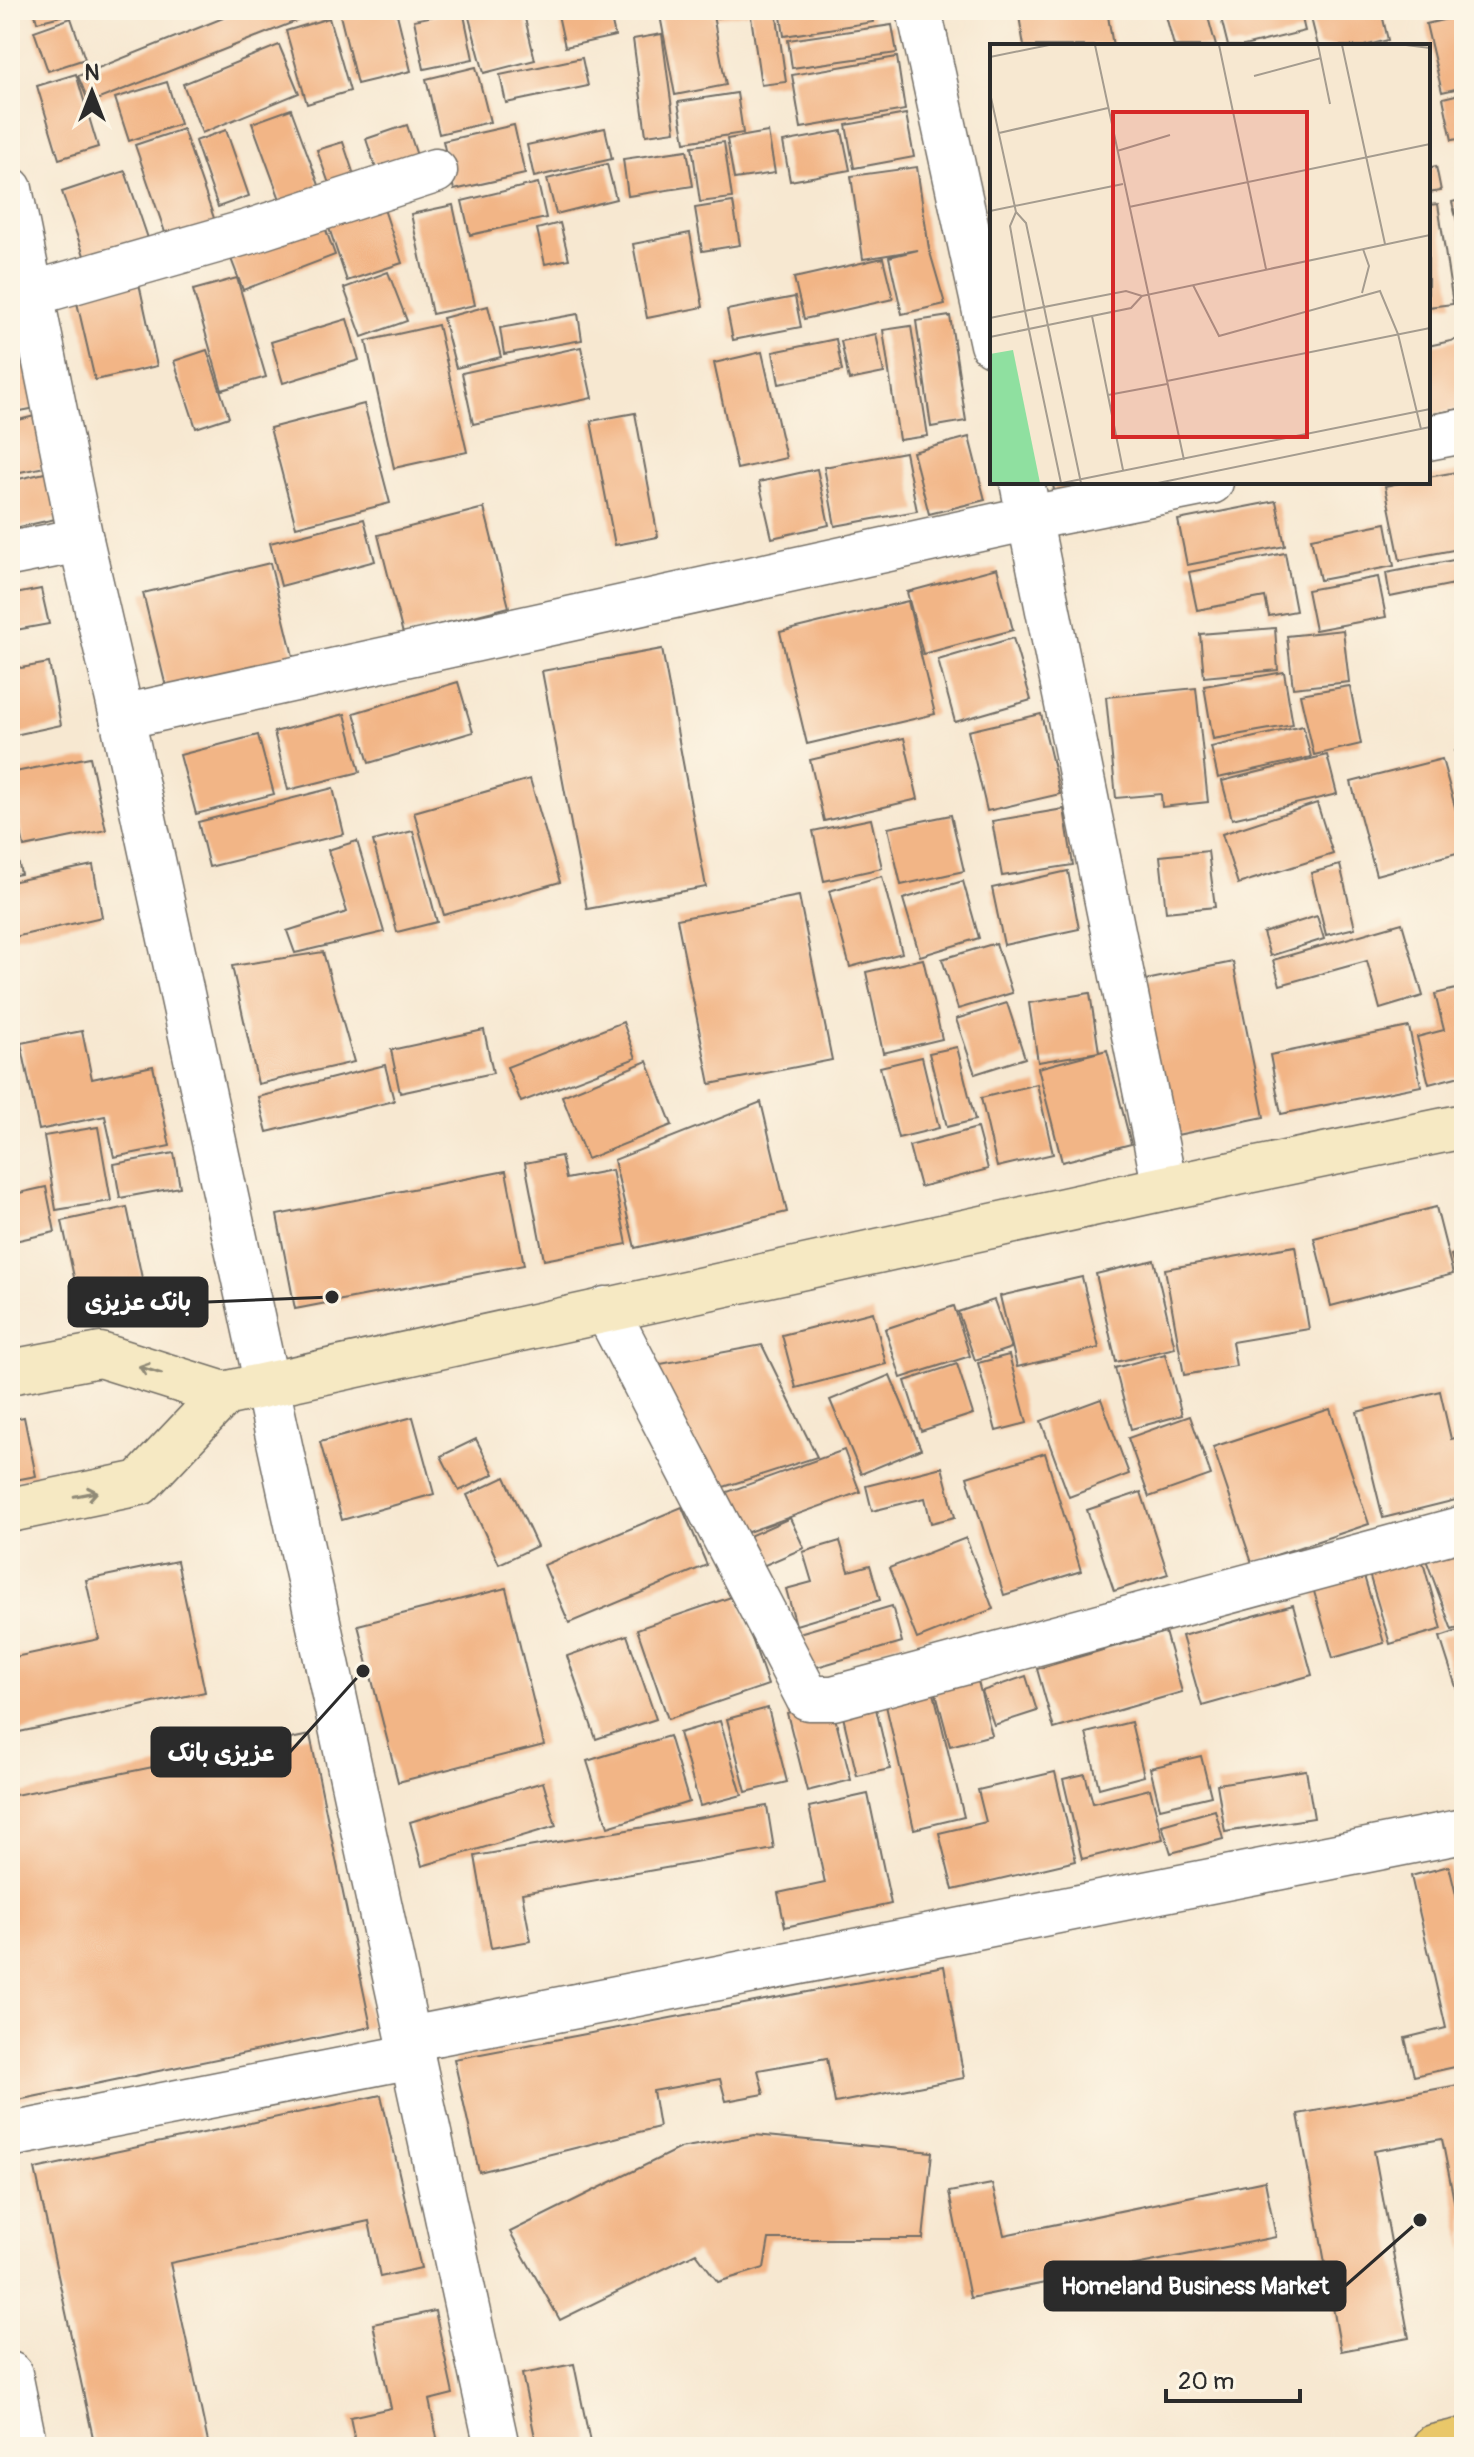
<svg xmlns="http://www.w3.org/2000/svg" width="1474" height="2457" viewBox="0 0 1474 2457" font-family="Pangolin,'Playpen Sans Arabic',sans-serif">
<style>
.building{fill:#f2b586}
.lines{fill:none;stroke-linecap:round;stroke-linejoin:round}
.street-casing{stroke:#726d65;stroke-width:47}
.secondary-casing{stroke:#726d65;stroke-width:47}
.primary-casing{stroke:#726d65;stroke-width:47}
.street{stroke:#fff;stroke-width:44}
.secondary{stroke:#f6e9c3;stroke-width:44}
.primary{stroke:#e9c769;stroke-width:44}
.oneway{stroke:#908a77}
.inset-road{fill:none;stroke:#a59c8f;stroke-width:2}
.view{fill:#d62828;fill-opacity:0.15;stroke:#d62828;stroke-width:4}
.inset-edge{fill:none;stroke:#2b2b2b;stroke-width:4}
.leader{fill:none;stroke:#2b2b2b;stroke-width:3}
.callout-dot{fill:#2b2b2b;stroke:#fcf5e5;stroke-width:3}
.callout{fill:#2b2b2b;stroke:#2b2b2b;stroke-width:3}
.callout-label{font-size:24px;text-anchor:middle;font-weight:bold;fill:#fff}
</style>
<rect width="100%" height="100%" fill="#fcf5e5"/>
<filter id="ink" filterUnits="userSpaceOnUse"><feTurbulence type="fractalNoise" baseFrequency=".0125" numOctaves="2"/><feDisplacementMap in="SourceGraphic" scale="16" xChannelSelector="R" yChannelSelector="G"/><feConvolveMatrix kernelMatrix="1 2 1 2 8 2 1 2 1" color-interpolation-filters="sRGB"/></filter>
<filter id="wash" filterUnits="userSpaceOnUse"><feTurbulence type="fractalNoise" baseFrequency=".006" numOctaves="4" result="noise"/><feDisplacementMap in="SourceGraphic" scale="32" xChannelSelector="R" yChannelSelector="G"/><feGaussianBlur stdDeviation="1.8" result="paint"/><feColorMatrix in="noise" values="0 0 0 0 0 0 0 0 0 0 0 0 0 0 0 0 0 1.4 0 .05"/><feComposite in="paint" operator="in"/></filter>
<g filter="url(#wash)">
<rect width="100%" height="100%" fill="#f7e8d1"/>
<g id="blocks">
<g class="building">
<path d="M34 10H63L65 15 37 22Z"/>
<path d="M243 10H295L299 20 89 103 78 76Z"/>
<path d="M396 10 411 71 357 84 339 11Z"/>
<path d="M463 10 473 59 424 69 414 20Z"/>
<path d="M467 10H523L535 60 484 73Z"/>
<path d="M557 10H609L615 36 565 47Z"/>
<path d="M659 10H712L726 85 675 95Z"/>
<path d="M713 10H748V13L714 18Z"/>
<path d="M750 10H776L786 82 761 85Z"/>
<path d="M780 10H871L873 22 784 36Z"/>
<path d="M1018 10H1107L1113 46H1024Z"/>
<path d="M1188 10H1206L1216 46H1174L1166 16Z"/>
<path d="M1219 10H1300L1305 31 1244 46H1228Z"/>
<path d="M1309 10H1381L1388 40 1364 46H1318Z"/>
<path d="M1464 15V87L1442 92 1426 24Z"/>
<path d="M71 18 85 59 48 71 34 31Z"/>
<path d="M329 18 350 91 307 104 286 31Z"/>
<path d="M892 25 897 53 792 68 788 40Z"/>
<path d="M662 34 675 131 646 135 633 39Z"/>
<path d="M279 45 299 93 202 133 183 84Z"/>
<path d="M897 57 905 110 801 128 792 75Z"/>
<path d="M582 58 588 86 506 103 500 75Z"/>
<path d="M476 67 490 122 439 134 426 79Z"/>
<path d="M76 74 98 147 59 159 37 86Z"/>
<path d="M167 82 180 124 129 141 115 98Z"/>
<path d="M737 93 743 133 685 142 678 102Z"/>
<path d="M1464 93V138L1452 140 1443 98Z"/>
<path d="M291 109 320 188 281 202 252 123Z"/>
<path d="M906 114 914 157 854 168 846 125Z"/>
<path d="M407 125 419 162 378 175 366 139Z"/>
<path d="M514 125 525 174 454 190 443 141Z"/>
<path d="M605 128 612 159 534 177 527 145Z"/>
<path d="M183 129 216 224 168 241 135 145Z"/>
<path d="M226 130 249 196 218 207 195 141Z"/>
<path d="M842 131 850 170 790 181 783 142Z"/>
<path d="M768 132 775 173 734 179 727 139Z"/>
<path d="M343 142 357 184 332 192 317 150Z"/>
<path d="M724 142 732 198 700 202 692 146Z"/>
<path d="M687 150 693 186 628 196 623 159Z"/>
<path d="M607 164 616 199 556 214 547 179Z"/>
<path d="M1436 166 1441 191 1428 193V168Z"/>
<path d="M917 167 929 249 945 304 902 314 889 257 918 250 863 259 851 176Z"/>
<path d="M125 171 151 247 88 267 62 192Z"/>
<path d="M538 183 546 218 470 235 462 201Z"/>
<path d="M1464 199V245H1463L1452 202Z"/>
<path d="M733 202 740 245 702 251 695 208Z"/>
<path d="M382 203 402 263 347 281 327 222Z"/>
<path d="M1438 204 1453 304 1428 307V205Z"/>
<path d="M453 205 475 305 432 314 411 214Z"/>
<path d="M323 222 335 255 243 290 230 256Z"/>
<path d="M560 223 569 259 545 264 537 229Z"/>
<path d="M690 233 703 307 647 318 633 244Z"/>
<path d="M883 258 893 299 804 319 794 278Z"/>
<path d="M388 272 407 321 362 337 344 288Z"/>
<path d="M237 278 266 377 222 390 193 290Z"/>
<path d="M138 279 157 366 95 380 75 294Z"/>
<path d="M10 283 36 408 10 413Z"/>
<path d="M795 297 801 327 733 340 727 310Z"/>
<path d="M488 306 501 357 456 368 443 318Z"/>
<path d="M578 314 582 340 504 354 500 328Z"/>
<path d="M950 316 966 421 931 427 916 321Z"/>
<path d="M347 319 359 360 283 383 271 342Z"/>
<path d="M438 325 467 452 394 468 366 341Z"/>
<path d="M911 326 928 436 899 440 883 330Z"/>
<path d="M876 334 884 373 849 380 841 341Z"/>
<path d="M1464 338V408L1428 415V346Z"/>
<path d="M836 339 842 371 779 384 773 352Z"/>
<path d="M581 347 592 398 473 424 462 373Z"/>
<path d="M207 350 229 417 196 428 174 361Z"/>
<path d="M762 352 786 458 737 469 714 363Z"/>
<path d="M364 404 390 503 296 527 270 428Z"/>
<path d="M635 413 658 537 615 545 591 421Z"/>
<path d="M39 415 50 466 10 474V422Z"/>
<path d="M969 437 985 500 929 514 913 452Z"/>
<path d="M905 452 917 511 835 526 824 467Z"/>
<path d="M817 469 829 525 772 538 759 482Z"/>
<path d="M1462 471 1464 548 1400 560 1385 486 1404 482H1428V477Z"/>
<path d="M49 472 60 518 10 529V481Z"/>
<path d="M1052 482H1101L1055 493Z"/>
<path d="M1276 501 1285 546 1187 565 1178 520Z"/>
<path d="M484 508 509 607 403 634 378 535Z"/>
<path d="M364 519 375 561 281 586 270 543Z"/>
<path d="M1386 523 1394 566 1320 580 1311 538Z"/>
<path d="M1285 553 1296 611 1269 616 1265 597 1197 610 1189 572Z"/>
<path d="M1464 558V582L1390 597 1386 573Z"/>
<path d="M270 563 294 660 167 691 143 593Z"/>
<path d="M997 568 1013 630 923 654 907 592Z"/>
<path d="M1378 577 1386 617 1315 630 1307 590Z"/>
<path d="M41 589 49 624 10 631V595Z"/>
<path d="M908 601 935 714 807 744 780 632Z"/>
<path d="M1275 628 1278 670 1204 677 1200 634Z"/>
<path d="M1343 630 1349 682 1293 688 1287 636Z"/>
<path d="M1013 638 1031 700 955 722 938 660Z"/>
<path d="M662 649 706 887 587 909 542 671Z"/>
<path d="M10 661 21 668 49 663 61 725 10 736Z"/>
<path d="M1284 672 1293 725 1213 739 1204 686Z"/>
<path d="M458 682 473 732 369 763 354 713Z"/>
<path d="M1350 686 1361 744 1314 755 1300 694Z"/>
<path d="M1196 688 1208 802 1162 807 1161 794 1116 798 1106 697Z"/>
<path d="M345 714 360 772 288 790 274 732Z"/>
<path d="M1041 714 1060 794 987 811 968 731Z"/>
<path d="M1303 726 1311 757 1218 778 1211 747Z"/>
<path d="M258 735 274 794 196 814 180 755Z"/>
<path d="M904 738 918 799 824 821 810 760Z"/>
<path d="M1464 749V791H1463L1455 751Z"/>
<path d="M1327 755 1337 794 1232 819 1222 781Z"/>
<path d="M90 757 106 830 24 847 10 773Z"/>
<path d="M1442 759 1464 840V851L1376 875 1351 782Z"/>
<path d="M530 779 560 882 444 915 414 812Z"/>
<path d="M333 788 344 834 209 867 198 822Z"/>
<path d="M1317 803 1333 854 1238 884 1222 834Z"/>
<path d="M1064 809 1073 865 1002 876 992 821Z"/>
<path d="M951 815 964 871 901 885 888 828Z"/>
<path d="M871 819 882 868 824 881 813 831Z"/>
<path d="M10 824 21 874 10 876Z"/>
<path d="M413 831 437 922 397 932 373 841Z"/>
<path d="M357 841 384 932 295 953 287 931 347 912 328 850Z"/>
<path d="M1208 851 1215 907 1166 912 1160 856Z"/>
<path d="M93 865 102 917 10 938V882Z"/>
<path d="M1340 865 1355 928 1326 935 1311 873Z"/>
<path d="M1068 871 1079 929 1004 945 992 888Z"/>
<path d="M882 876 902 953 850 967 829 891Z"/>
<path d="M963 881 979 938 920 956 903 899Z"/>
<path d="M799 896 832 1060 710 1084 677 919Z"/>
<path d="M1317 916 1324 939 1270 956 1263 933Z"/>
<path d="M1402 923 1423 996 1380 1009 1367 961 1280 985 1273 960Z"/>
<path d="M996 943 1012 993 958 1009 942 959Z"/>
<path d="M323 952 354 1062 258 1084 232 966Z"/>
<path d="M923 959 942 1039 883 1053 866 972Z"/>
<path d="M1233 962 1264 1117 1172 1136 1141 981Z"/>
<path d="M1464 987V1075L1429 1084 1417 1037 1444 1030 1435 994Z"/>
<path d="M1090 993 1099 1052 1038 1062 1029 1003Z"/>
<path d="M1007 1003 1025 1058 975 1074 956 1019Z"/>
<path d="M623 1022 636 1058 521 1102 507 1067Z"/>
<path d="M1409 1027 1421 1086 1281 1114 1270 1055Z"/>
<path d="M484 1030 493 1073 400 1093 391 1050Z"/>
<path d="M82 1031 92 1079 153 1066 170 1146 114 1157 105 1116 39 1130 21 1043Z"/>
<path d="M957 1047 975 1120 947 1127 929 1053Z"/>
<path d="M1107 1050 1131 1144 1062 1162 1038 1068Z"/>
<path d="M922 1057 939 1128 898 1138 880 1067Z"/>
<path d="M647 1061 672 1125 587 1159 562 1096Z"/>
<path d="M385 1065 394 1101 267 1132 258 1097Z"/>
<path d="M1037 1084 1053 1154 997 1167 981 1098Z"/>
<path d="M761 1102 787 1212 635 1248 614 1160Z"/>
<path d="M98 1127 111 1201 56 1210 44 1136Z"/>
<path d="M977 1128 988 1169 920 1187 909 1146Z"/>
<path d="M174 1153 180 1187 120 1198 114 1164Z"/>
<path d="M561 1156 566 1179 612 1170 627 1244 544 1260 525 1163Z"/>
<path d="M506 1171 524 1265 295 1309 277 1215Z"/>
<path d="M46 1187 55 1232 10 1242V1195Z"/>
<path d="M127 1207 143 1283 78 1296 62 1221Z"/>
<path d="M1436 1207 1453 1274 1331 1306 1314 1238Z"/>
<path d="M1295 1246 1309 1329 1232 1342 1236 1366 1184 1375 1165 1269Z"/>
<path d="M1464 1251V1297H1463L1451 1255Z"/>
<path d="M1154 1260 1175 1348 1116 1362 1096 1274Z"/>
<path d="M1082 1277 1099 1348 1017 1367 1000 1296Z"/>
<path d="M994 1300 1011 1348 975 1360 958 1312Z"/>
<path d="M954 1306 970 1356 901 1378 885 1329Z"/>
<path d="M873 1312 886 1364 796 1388 782 1335Z"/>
<path d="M762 1345 817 1457 711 1491 650 1366Z"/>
<path d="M1165 1354 1182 1415 1131 1429 1115 1368Z"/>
<path d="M1009 1355 1027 1423 996 1431 978 1363Z"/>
<path d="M957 1364 973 1414 921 1431 905 1381Z"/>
<path d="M890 1375 921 1449 861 1474 830 1400Z"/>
<path d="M1440 1391 1451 1439 1464 1436V1498L1383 1518 1357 1412Z"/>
<path d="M1101 1399 1129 1474 1069 1497 1041 1421Z"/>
<path d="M1330 1409 1369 1524 1252 1563 1213 1447Z"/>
<path d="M1190 1416 1211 1475 1149 1497 1128 1438Z"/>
<path d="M24 1417 36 1476 10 1481V1420Z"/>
<path d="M413 1417 434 1494 342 1520 320 1442Z"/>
<path d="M476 1439 494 1474 459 1491 441 1456Z"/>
<path d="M844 1450 860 1492 734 1537 719 1495Z"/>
<path d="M1045 1453 1081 1571 1004 1595 967 1477Z"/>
<path d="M942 1467 955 1517 931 1523 925 1498 872 1511 866 1486Z"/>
<path d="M505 1477 537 1546 499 1564 467 1495Z"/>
<path d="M1141 1492 1168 1574 1114 1591 1087 1510Z"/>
<path d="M682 1507 707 1565 569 1623 544 1565Z"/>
<path d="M790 1518 804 1548 751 1571 738 1541Z"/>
<path d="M966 1538 993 1609 917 1639 889 1568Z"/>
<path d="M1464 1540V1626L1452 1630 1424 1554Z"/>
<path d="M840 1541 849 1571 870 1565 880 1600 796 1625 786 1589 812 1582 803 1552Z"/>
<path d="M1420 1552 1442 1629 1390 1644 1367 1567Z"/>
<path d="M177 1561 205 1692 10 1734V1658L99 1639 86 1580Z"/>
<path d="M1361 1566 1384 1643 1333 1658 1311 1581Z"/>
<path d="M506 1588 544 1745 398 1782 358 1625Z"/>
<path d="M737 1595 768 1685 668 1719 637 1629Z"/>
<path d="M1293 1605 1312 1675 1202 1706 1182 1636Z"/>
<path d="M892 1606 902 1642 810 1669 799 1633Z"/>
<path d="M1464 1629V1709H1463L1440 1637Z"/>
<path d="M1165 1632 1182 1692 1054 1729 1037 1669Z"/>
<path d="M627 1635 656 1719 596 1739 567 1656Z"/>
<path d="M976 1674 992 1735 950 1746 934 1685Z"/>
<path d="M1026 1676 1037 1711 994 1725 982 1691Z"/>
<path d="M933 1689 964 1817 914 1829 885 1701Z"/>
<path d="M874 1700 890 1769 857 1776 841 1708Z"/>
<path d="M831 1702 851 1780 807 1791 787 1713Z"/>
<path d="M768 1708 787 1782 746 1792 727 1719Z"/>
<path d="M720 1721 742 1795 700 1806 679 1733Z"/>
<path d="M1131 1722 1144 1776 1099 1788 1086 1733Z"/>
<path d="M310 1735 371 2027 13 2101 10 2088V1796Z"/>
<path d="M669 1736 689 1802 608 1827 587 1761Z"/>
<path d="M1201 1756 1211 1796 1160 1808 1150 1768Z"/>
<path d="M1306 1770 1314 1818 1225 1832 1217 1784Z"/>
<path d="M1055 1772 1076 1861 953 1890 939 1833 986 1822 978 1790Z"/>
<path d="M1085 1774 1093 1803 1150 1789 1163 1839 1082 1859 1063 1779Z"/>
<path d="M543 1782 556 1826 422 1866 410 1822Z"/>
<path d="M868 1794 891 1904 785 1927 778 1893 825 1883 809 1807Z"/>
<path d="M767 1806 774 1849 522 1893 531 1941 491 1948 475 1856Z"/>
<path d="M1215 1810 1223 1839 1171 1853 1162 1825Z"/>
<path d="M1449 1866 1464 1928V2065L1414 2076 1405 2038 1446 2028 1411 1876Z"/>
<path d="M944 1966 964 2078 835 2103 827 2058 758 2070 764 2094 726 2101 720 2079 653 2091 659 2127 479 2172 454 2059Z"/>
<path d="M1464 2084V2252L1442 2139 1374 2151 1409 2338 1341 2351 1298 2114Z"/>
<path d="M381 2095 421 2268 380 2277 369 2221 170 2263 209 2447H95L35 2169Z"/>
<path d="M755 2135 932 2152 923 2239H769L764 2268 718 2282 696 2253 560 2320 510 2232 680 2148Z"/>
<path d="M1265 2181 1276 2237 970 2298 949 2192 992 2184 1004 2235Z"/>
<path d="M435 2311 453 2394 429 2400 439 2447H356L350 2417 391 2408 373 2324Z"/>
<path d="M574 2364 591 2447H537L522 2374Z"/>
</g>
</g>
</g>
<g filter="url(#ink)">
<use href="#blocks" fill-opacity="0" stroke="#726d65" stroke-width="2"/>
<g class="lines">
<g class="street-casing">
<g id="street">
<path d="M919 10 992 344"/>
<path d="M10 189 81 540 122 717 497 2447"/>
<path d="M31 294 251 231 435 171"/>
<path d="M1428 438 1464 431"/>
<path d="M1022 482 1165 1188"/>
<path d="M10 554 81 540"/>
<path d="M122 717 1030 518 1211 482"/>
<path d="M606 1309 808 1698H833L1464 1528"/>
<path d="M409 2039 1464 1831"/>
<path d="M10 2135 413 2056"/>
<path d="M10 2374 25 2447"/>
</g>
</g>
<g class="secondary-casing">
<g id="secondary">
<path d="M10 1372 100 1355 224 1394 1165 1188 1464 1126"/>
<path d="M10 1510 140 1483 224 1394"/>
</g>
</g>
<g class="primary-casing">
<path id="primary" d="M1434 2447 1464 2440"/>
</g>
<use href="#street" class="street"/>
<use href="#secondary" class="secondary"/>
<use href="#primary" class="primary"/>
</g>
<defs><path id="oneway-shaft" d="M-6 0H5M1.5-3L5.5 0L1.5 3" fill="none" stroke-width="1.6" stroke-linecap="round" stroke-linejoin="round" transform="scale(2)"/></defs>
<g class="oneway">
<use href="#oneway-shaft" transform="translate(150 1370) rotate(-162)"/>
<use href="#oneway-shaft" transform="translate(86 1494) rotate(-11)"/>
</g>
</g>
<g transform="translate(990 44)">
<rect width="440" height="440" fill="#f7e8d1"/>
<path d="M23 306 50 439H0V310Z" fill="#8fe0a0"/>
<path class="inset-road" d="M105 1 194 416M229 1 276 225M328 1 340 60M352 1 395 200M416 1 440 4M0 13 59 1M264 32 331 14M0 49 26 168 36 179 54 263 136 247 152 252 440 191M9 89 118 64M127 107 180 91M139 163 440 100M0 167 133 140M26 168 20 182 35 267M203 241 229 292 390 247 408 290 431 385M372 249 379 222 373 205M35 267 71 439M102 272 133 426M0 274 54 263 91 439M58 281 141 264 152 252M0 293 58 281M177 337 440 284M118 351 177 340M72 439 440 365M168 439 440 383"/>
<path class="view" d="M123 68H317V393H123Z"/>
<rect width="440" height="440" class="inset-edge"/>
</g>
<path class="leader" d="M332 1297L207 1302M363 1671L290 1752M1420 2220L1345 2286"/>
<g class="callout-dot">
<circle cx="332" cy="1297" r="8"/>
<circle cx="363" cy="1671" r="8"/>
<circle cx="1420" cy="2220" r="8"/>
</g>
<g class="callout">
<rect x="69" y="1278" width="138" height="48" rx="8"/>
<rect x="152" y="1728" width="138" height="48" rx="8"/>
<rect x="1045" y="2262" width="300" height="48" rx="8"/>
</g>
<g class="callout-label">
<text x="138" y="1310">بانک عزیزی</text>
<text x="221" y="1761">عزیزی بانک</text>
<text x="1195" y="2294">Homeland Business Market</text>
</g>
<rect width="1474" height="2457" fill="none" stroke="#fcf5e5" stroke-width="40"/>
<g transform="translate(92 92)" stroke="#fcf5e5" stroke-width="6" paint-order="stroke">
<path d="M0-6L14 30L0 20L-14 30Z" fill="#2b2b2b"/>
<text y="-12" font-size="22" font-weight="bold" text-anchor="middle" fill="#2b2b2b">N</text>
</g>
<path d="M1166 2389v12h134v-12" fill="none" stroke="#2b2b2b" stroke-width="4"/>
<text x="1178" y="2389" font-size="24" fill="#2b2b2b" stroke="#fcf5e5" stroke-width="6" paint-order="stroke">20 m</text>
</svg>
